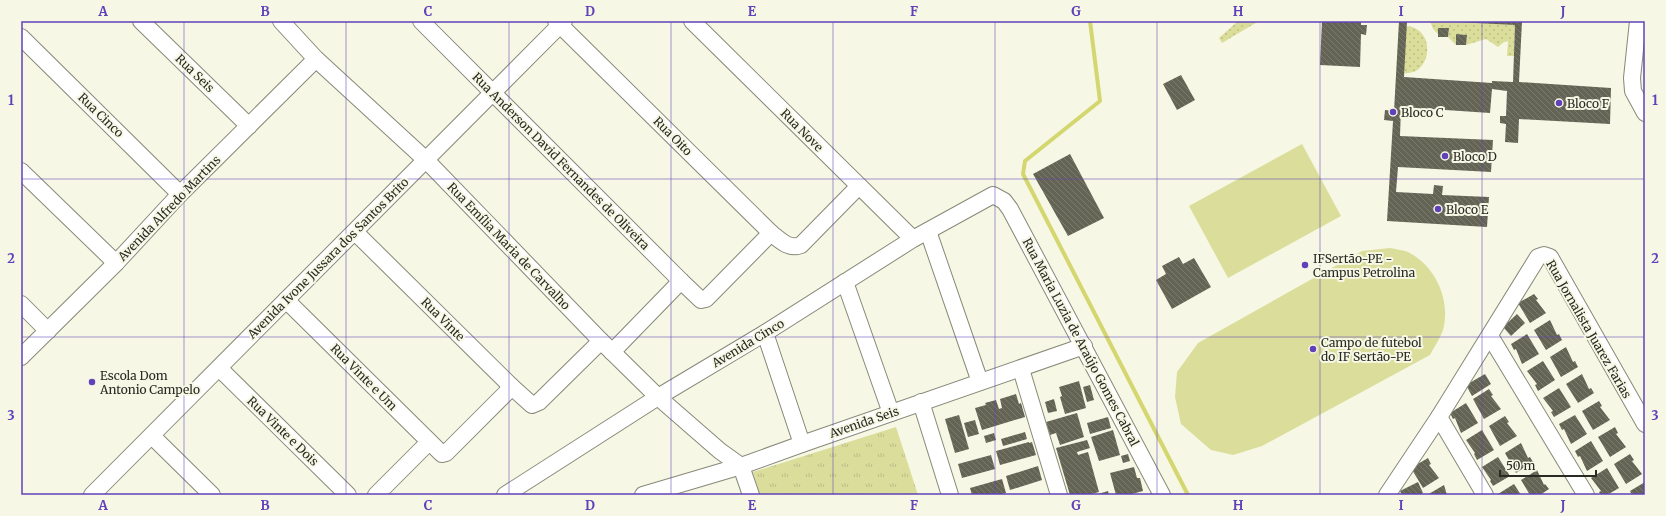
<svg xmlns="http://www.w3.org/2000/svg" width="1666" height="516" viewBox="0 0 1666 516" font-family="Merriweather,serif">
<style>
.grass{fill:url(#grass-dots)}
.park{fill:url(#park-tufts)}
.pitch{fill:#dbde9b}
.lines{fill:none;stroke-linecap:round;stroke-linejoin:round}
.stream{stroke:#d4d770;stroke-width:4}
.building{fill:url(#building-back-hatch)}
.minor-casing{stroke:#888978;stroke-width:18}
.minor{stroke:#fff;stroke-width:16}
.grid{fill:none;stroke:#6141ba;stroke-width:1;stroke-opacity:0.55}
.poi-dot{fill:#6141ba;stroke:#f6f7e4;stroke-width:1.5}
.labels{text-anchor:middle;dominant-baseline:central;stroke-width:4;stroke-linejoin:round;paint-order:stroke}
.street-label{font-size:12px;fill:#292a23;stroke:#f6f7e4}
.poi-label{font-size:12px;fill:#292a23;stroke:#f6f7e4;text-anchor:start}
.neatline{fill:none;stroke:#6141ba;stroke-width:1.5}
.grid-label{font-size:13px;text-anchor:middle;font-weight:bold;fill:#6141ba}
</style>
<defs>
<pattern id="grass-dots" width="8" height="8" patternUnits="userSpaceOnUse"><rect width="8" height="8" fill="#dbde9b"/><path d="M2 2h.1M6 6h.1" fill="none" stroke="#bcbf85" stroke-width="1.8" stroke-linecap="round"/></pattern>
<pattern id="park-tufts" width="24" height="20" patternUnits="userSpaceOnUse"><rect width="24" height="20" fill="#dbde9b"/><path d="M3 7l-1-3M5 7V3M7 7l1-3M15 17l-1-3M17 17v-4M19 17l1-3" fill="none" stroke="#bcbf85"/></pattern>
<pattern id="building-back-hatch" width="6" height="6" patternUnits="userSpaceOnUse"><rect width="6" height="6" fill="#636454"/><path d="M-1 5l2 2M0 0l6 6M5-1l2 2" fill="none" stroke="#7a7b6e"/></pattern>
</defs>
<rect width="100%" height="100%" fill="#f6f7e4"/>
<g class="grass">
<path d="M1238 21H1259L1222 43 1219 38Z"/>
<path d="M1430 21 1515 25 1514 56H1507L1508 41 1504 42 1498 47 1486 39 1466 45 1467 35 1456 34V45L1448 37 1449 28H1438V34L1433 29Z"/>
<path d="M1406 26C1437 28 1432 76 1404 73Z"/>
</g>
<path class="park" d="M896 427 918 495H760L753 472Z"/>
<g class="pitch">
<path d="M1302 144 1341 216 1228 278 1189 206Z"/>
<path d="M1390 248C1395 249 1403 250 1408 252 1436 266 1451 301 1443 330 1440 339 1434 347 1430 355L1262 446 1233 455 1211 450 1181 424 1175 397 1177 372 1198 343 1362 251Z"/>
</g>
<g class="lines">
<path class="stream" d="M1090 21 1100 101 1025 161 1023 174 1188 495"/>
</g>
<g class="building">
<path d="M1322 21H1361V25H1367L1366 35 1361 34 1360 67 1320 65Z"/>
<path d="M1399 21H1407L1404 77 1492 83V81L1513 82 1515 25 1454 22 1455 21H1522L1519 82 1611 88 1610 124 1519 119 1518 143 1505 142 1506 124 1500 123V116H1506L1507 91 1492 89 1490 113 1401 107 1400 136 1493 140 1491 172 1398 167 1396 192 1433 194 1434 185 1443 186 1442 195 1489 197 1487 227 1387 221 1393 121 1384 120 1385 110 1394 111Z"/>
<path d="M1438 28H1449L1448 37H1438Z"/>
<path d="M1456 34 1467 35 1466 45H1456Z"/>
<path d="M1181 75 1195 100 1177 110 1163 84Z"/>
<path d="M1070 154 1104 218 1068 236 1033 174Z"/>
<path d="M1179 257 1183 264 1194 258 1211 287 1172 309 1156 280 1166 274 1162 266Z"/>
<path d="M1534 294 1538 299 1536 300 1546 313 1530 323 1518 303Z"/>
<path d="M1517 314 1525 323 1511 336 1503 327Z"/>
<path d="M1550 320 1557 335 1559 334 1562 340 1546 350 1534 330Z"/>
<path d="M1527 334 1539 354 1522 364 1516 349 1514 350 1511 344Z"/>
<path d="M1566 347 1573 362 1575 361 1578 367 1561 377 1550 357Z"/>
<path d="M1543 361 1555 380 1538 391 1535 385 1537 384 1527 371Z"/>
<path d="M1485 374 1491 384 1472 396 1466 385Z"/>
<path d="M1582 374 1589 389 1591 388 1594 393 1578 403 1566 384Z"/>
<path d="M1079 381 1086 408 1065 414 1060 397 1062 396 1059 387Z"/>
<path d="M1090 385 1094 400 1087 402 1083 387Z"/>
<path d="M1559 388 1571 407 1554 417 1551 412 1553 411 1543 398Z"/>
<path d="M1489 389 1493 395 1491 396 1501 409 1484 419 1473 399Z"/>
<path d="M1016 394 1019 404 1021 403 1025 417 982 430 975 408 986 405 985 403 996 400 999 409 1002 408 1000 399Z"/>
<path d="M1054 399 1057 411 1048 413 1045 402Z"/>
<path d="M1599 401 1602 406 1600 407 1610 420 1593 430 1582 411Z"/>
<path d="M1466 403 1478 423 1461 433 1455 418 1453 419 1450 413Z"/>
<path d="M1077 413 1084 437 1060 445 1056 433 1050 435 1046 422Z"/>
<path d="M959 415 969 449 955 453 945 419Z"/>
<path d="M1575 415 1587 434 1571 444 1564 429 1562 430 1559 424Z"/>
<path d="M1505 416 1509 422 1507 423 1517 436 1500 446 1489 426Z"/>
<path d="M1108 417 1111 428 1090 434 1087 423Z"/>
<path d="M975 420 979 434 968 437 964 423Z"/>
<path d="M1615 427 1618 433 1616 434 1626 447 1610 457 1598 437Z"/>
<path d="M1113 430 1120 455 1099 461 1091 437Z"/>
<path d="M1482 430 1494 450 1477 460 1474 454 1475 453 1466 440Z"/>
<path d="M1025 432 1027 439 1003 446 1001 439Z"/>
<path d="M994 433 996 440 986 443 984 436Z"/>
<path d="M1087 440 1090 448 1077 452 1078 455 1088 452 1099 492 1088 495H1070L1056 448Z"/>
<path d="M1591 441 1603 461 1587 471 1580 456 1578 457 1575 451Z"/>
<path d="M1029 442V443L1032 442 1036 455 1000 465 996 451Z"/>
<path d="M1521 443 1528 458 1530 457 1533 462 1516 473 1505 453Z"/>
<path d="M1128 454 1130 461 1123 463 1121 456Z"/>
<path d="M1630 454 1634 460 1632 461 1642 474 1626 484 1614 464Z"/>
<path d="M991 455 995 469 962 478 958 464Z"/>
<path d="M1498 457 1510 476 1493 486 1490 481 1491 480 1482 467Z"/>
<path d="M1428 458 1431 464 1429 465 1439 478 1423 488 1411 468Z"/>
<path d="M1038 466 1042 480 1010 490 1006 476Z"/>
<path d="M1134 467 1137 478H1140L1143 491 1128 495H1116L1110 473Z"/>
<path d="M1607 468 1619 488 1607 495H1601L1599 492 1601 491 1591 478Z"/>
<path d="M1537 470 1544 485 1545 484 1549 489 1540 495H1530L1521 480Z"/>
<path d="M1002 479 1006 493 999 495H972L970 488Z"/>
<path d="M1418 482 1423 493 1419 495H1402L1400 491Z"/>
<path d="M1645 482V495H1632L1630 491Z"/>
<path d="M1514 484 1521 495H1498V494Z"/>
<path d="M1444 485 1447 495H1427Z"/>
<path d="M1108 491 1109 495H1095Z"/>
</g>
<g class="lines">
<g class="minor-casing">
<g id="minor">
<path d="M141 21 249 126"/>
<path d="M281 21 316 59 426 160 601 341 658 397 720 451 741 466 751 495"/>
<path d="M421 21 681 281 701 300 706 299 771 233"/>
<path d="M556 21 771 233C780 240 789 250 801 245L859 186"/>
<path d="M692 21 913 239"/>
<path d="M1638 21 1632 78 1633 91 1645 113"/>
<path d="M21 37 180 194"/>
<path d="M21 171 116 263"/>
<path d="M928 231 980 382"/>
<path d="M355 232 512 387 532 405 539 402 601 341"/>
<path d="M845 282 891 413"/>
<path d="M286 300 442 454 446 453 512 387"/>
<path d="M21 304 48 331"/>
<path d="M765 333 802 444"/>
<path d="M1490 336 1586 495"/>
<path d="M612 352 681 281"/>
<path d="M21 357 116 263 180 194 316 59"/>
<path d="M219 368 348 495"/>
<path d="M1021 369 1059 495"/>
<path d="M921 402 950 495"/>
<path d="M1439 417 1485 495"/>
<path d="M152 436 212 495"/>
<path d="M92 495 564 21"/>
<path d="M376 495 429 442"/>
<path d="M505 495 658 397 765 333 913 239 993 195 1004 201 1010 209 1162 495"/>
<path d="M643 495 741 466 802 444 1084 346"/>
<path d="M1387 495 1439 417 1538 257 1544 255 1550 257 1645 424"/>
</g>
</g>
<use href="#minor" class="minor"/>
</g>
<path class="grid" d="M184 21V495M346 21V495M509 21V495M671 21V495M833 21V495M995 21V495M1157 21V495M1320 21V495M1482 21V495M21 179H1645M21 337H1645"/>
<g class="poi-dot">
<circle cx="1559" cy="103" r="4"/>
<circle cx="1393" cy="112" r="4"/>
<circle cx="1445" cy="156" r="4"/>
<circle cx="1438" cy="209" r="4"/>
<circle cx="1305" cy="265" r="4"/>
<circle cx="1313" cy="349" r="4"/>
<circle cx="92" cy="382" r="4"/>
</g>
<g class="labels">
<g class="street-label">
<text transform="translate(195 73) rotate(44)">Rua Seis</text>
<text transform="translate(101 115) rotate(44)">Rua Cinco</text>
<text transform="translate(802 130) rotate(45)">Rua Nove</text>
<text transform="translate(673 136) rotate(45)">Rua Oito</text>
<text transform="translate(561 161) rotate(45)">Rua Anderson David Fernandes de Oliveira</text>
<text transform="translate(169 208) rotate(-46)">Avenida Alfredo Martins</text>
<text transform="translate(509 246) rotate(46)">Rua Emília Maria de Carvalho</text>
<text transform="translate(328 258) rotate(-45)">Avenida Ivone Jussara dos Santos Brito</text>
<text transform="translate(443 319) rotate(45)">Rua Vinte</text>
<text transform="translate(1589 329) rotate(60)">Rua Jornalista Juarez Farias</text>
<text transform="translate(1081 342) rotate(62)">Rua Maria Luzia de Araújo Gomes Cabral</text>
<text transform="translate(748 343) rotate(-31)">Avenida Cinco</text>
<text transform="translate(364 377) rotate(45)">Rua Vinte e Um</text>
<text transform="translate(864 422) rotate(-19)">Avenida Seis</text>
<text transform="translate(283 431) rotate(44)">Rua Vinte e Dois</text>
</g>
<g class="poi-label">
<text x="1567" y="103">Bloco F</text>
<text x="1401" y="112">Bloco C</text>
<text x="1453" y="156">Bloco D</text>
<text x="1446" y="209">Bloco E</text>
<text x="1313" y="258">IFSertão-PE -<tspan x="1313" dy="14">Campus Petrolina</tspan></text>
<text x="1321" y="342">Campo de futebol<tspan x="1321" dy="14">do IF Sertão-PE</tspan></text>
<text x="100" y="375">Escola Dom<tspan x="100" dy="14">Antonio Campelo</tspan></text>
</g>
</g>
<rect width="1666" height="516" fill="none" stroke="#f6f7e4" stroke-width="44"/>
<path d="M1500 470v6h96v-6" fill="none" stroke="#292a23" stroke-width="2"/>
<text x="1506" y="470" font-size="12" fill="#292a23" stroke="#f6f7e4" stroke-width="3" paint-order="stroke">50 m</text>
<rect x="22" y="22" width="1622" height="472" class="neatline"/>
<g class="grid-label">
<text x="103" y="16">A</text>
<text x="265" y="16">B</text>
<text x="428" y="16">C</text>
<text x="590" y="16">D</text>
<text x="752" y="16">E</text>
<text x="914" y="16">F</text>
<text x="1076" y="16">G</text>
<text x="1238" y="16">H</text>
<text x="1401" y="16">I</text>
<text x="1563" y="16">J</text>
<text x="11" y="105">1</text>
<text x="1655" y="105">1</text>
<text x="11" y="263">2</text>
<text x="1655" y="263">2</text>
<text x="11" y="420">3</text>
<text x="1655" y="420">3</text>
<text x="103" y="510">A</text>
<text x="265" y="510">B</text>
<text x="428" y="510">C</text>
<text x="590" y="510">D</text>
<text x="752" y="510">E</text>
<text x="914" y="510">F</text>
<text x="1076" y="510">G</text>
<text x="1238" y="510">H</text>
<text x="1401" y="510">I</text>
<text x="1563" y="510">J</text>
</g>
</svg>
